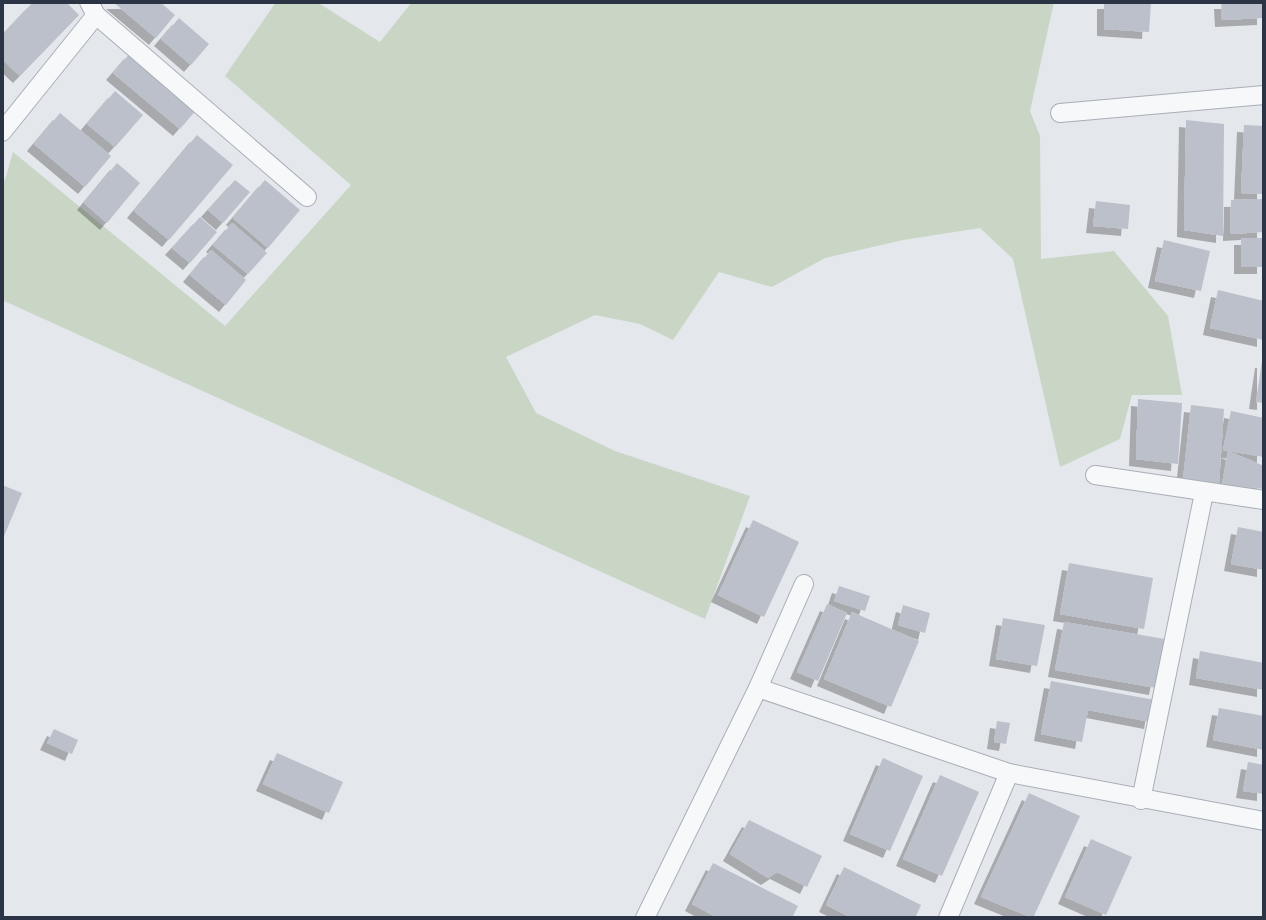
<svg xmlns="http://www.w3.org/2000/svg" width="1266" height="920" viewBox="0 0 1266 920" font-family="Figtree,sans-serif">
<style>
.green{fill:#c9d6c5}
.building{fill:#bbc0ca;filter:url(#shadow)}
.lines{fill:none;stroke-linecap:round;stroke-linejoin:round}
.street-casing{stroke:#a9aeb7;stroke-width:20}
.street{stroke:#f7f8fa;stroke-width:18}
</style>
<defs>
<filter id="shadow"><feDropShadow dx="-7" dy="7" stdDeviation="0" flood-color="#0004"/></filter>
</defs>
<rect width="100%" height="100%" fill="#e4e7ec"/>
<path class="green" d="M276 2H317L380 42 412 2H1054L1030 111 1040 136 1041 259 1114 251 1168 316 1182 395H1132L1120 439 1060 467 1013 259 980 228 903 240 825 258 772 287 719 272 673 340 640 324 595 315 506 357 536 413 615 451 750 496 705 619 2 300V179L5 180 13 152 225 326 351 185 225 76Z"/>
<g class="building">
<path d="M33 2H66L79 15 20 76 2 59V35Z"/>
<path d="M113 2H160L175 15 156 38Z"/>
<path d="M1104 2H1151L1149 32 1104 29Z"/>
<path d="M1221 2H1264V18L1222 20Z"/>
<path d="M179 18 209 44 191 65 161 39Z"/>
<path d="M131 52 198 108 180 129 113 73Z"/>
<path d="M115 91 143 115 115 147 87 124Z"/>
<path d="M60 113 111 156 85 187 34 144Z"/>
<path d="M1186 120 1224 124 1223 236 1184 230Z"/>
<path d="M1244 125 1264 126V194L1241 193Z"/>
<path d="M197 135 233 165 169 240 134 211Z"/>
<path d="M117 163 140 183 107 223 84 203Z"/>
<path d="M235 180 250 192 223 223 208 210Z"/>
<path d="M265 180 300 210 268 248 233 218Z"/>
<path d="M1264 199V232L1230 234 1231 200Z"/>
<path d="M1096 201 1130 205 1128 229 1093 226Z"/>
<path d="M200 217 217 232 190 263 172 248Z"/>
<path d="M232 223 267 253 248 274 213 245Z"/>
<rect x="1241" y="238" width="23" height="29"/>
<path d="M1164 240 1210 251 1201 291 1155 281Z"/>
<path d="M211 250 246 280 226 305 190 275Z"/>
<path d="M1218 290 1264 301V340L1210 328Z"/>
<path d="M1262 361H1264V403L1256 402Z"/>
<path d="M1138 399 1182 403 1178 464 1136 459Z"/>
<path d="M1191 405 1224 409 1219 484 1183 480Z"/>
<path d="M1231 411 1264 418V457L1223 450Z"/>
<path d="M1228 451 1264 466V489L1222 484Z"/>
<path d="M2 485 22 493 2 541Z"/>
<path d="M753 520 799 542 764 617 718 595Z"/>
<path d="M1238 527 1264 532V570L1231 564Z"/>
<path d="M1069 563 1153 578 1144 629 1060 614Z"/>
<path d="M839 586 870 596 865 611 834 601Z"/>
<path d="M827 604 847 613 818 681 797 672Z"/>
<path d="M903 605 930 613 925 633 898 625Z"/>
<path d="M852 612 919 641 891 707 824 679Z"/>
<path d="M1003 618 1045 625 1037 666 996 659Z"/>
<path d="M1064 622 1165 639 1156 688 1055 670Z"/>
<path d="M1200 651 1264 663V690L1196 678Z"/>
<path d="M1051 681 1155 700 1151 722 1088 710 1082 742 1041 734Z"/>
<path d="M1219 708 1264 716V750L1213 740Z"/>
<path d="M997 721 1010 723 1006 744 994 742Z"/>
<path d="M54 729 78 740 72 754 47 743Z"/>
<path d="M277 753 343 782 329 813 263 784Z"/>
<path d="M883 758 923 776 890 851 850 834Z"/>
<path d="M1248 762 1264 765V794L1243 791Z"/>
<path d="M940 775 979 792 942 876 903 859Z"/>
<path d="M1029 793 1080 816 1033 918 981 897Z"/>
<path d="M749 820 822 856 807 887 777 872 768 878 730 854Z"/>
<path d="M1091 839 1132 857 1106 915 1065 897Z"/>
<path d="M713 863 798 906 792 918H718L692 904Z"/>
<path d="M844 867 921 905 915 918H852L826 905Z"/>
</g>
<g class="lines">
<g class="street-casing">
<g id="street">
<path d="M89 2 96 15 307 197"/>
<path d="M1060 113 1264 95"/>
<path d="M2 132 96 15"/>
<path d="M1095 475 1264 500"/>
<path d="M758 688 1009 773 1264 821"/>
<path d="M1141 800 1204 493"/>
<path d="M645 918 758 688 804 584"/>
<path d="M948 918 1009 773"/>
</g>
</g>
<use href="#street" class="street"/>
</g>
<rect width="1266" height="920" fill="none" stroke="#2b3445" stroke-width="8"/>
</svg>
